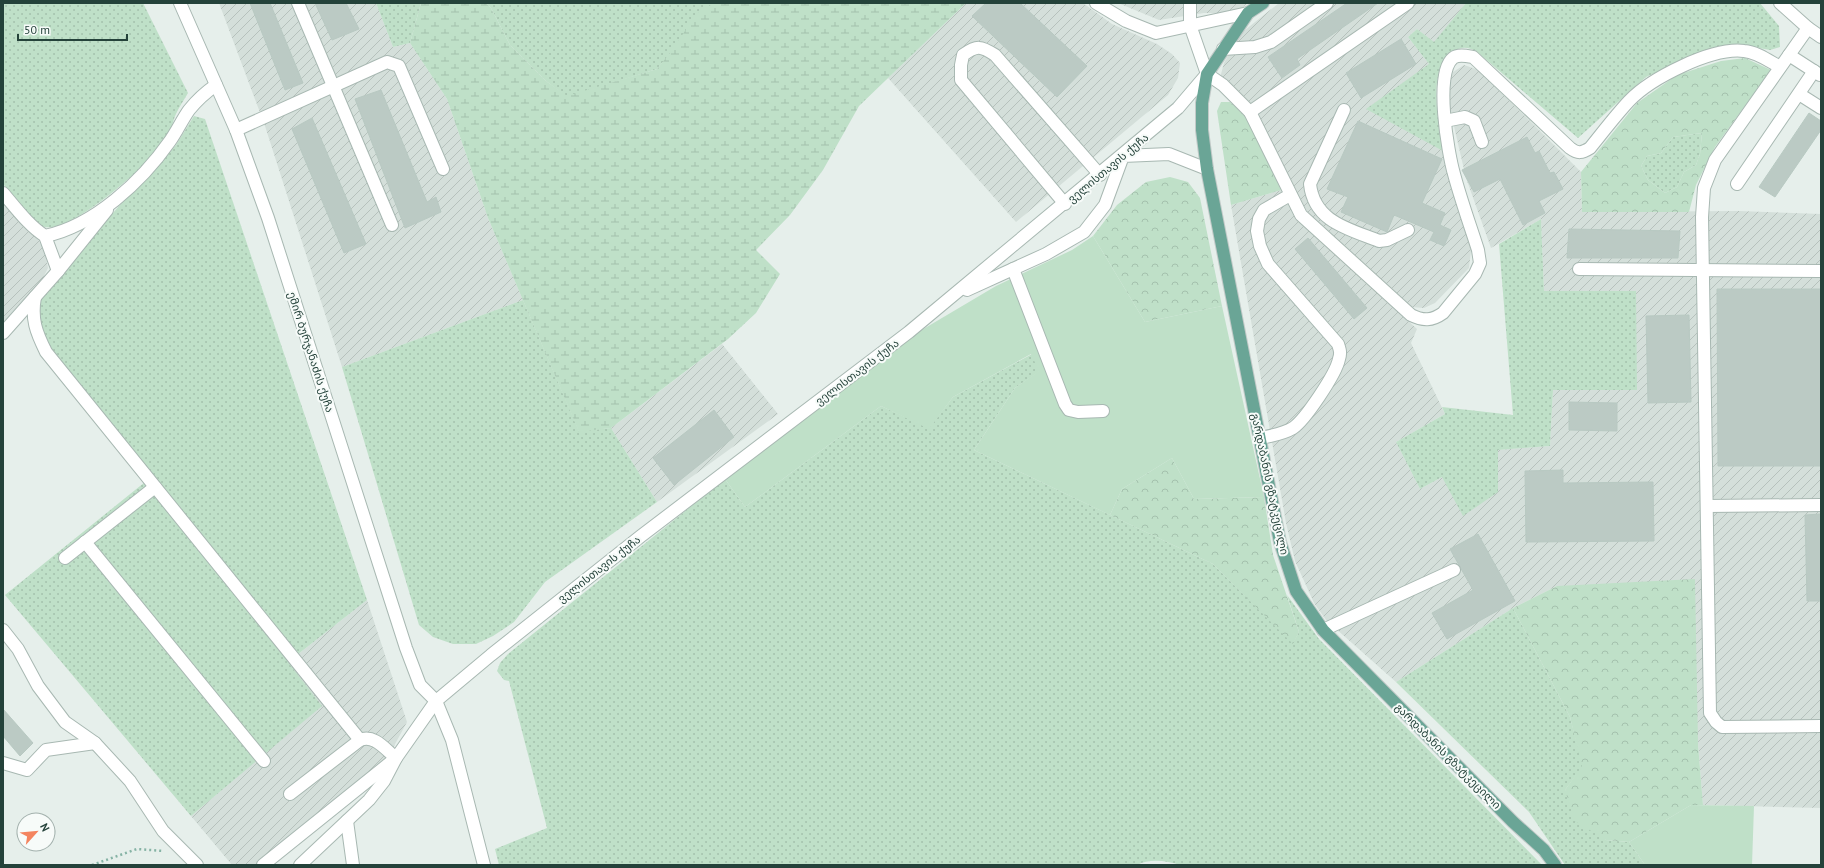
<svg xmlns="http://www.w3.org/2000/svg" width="1824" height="868" viewBox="0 0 1824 868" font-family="'PT Sans','Noto Sans Georgian',sans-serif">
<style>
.industrial{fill:url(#industrial-furrows)}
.grass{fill:url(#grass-dots)}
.forest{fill:url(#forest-crowns);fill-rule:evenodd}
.wetland{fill:url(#wetland-marsh)}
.green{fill:#bfe0c8}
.building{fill:#bbcac4;stroke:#b8c9c2}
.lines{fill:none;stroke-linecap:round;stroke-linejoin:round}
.minor-casing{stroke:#a8b8b2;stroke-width:14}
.major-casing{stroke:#c2cac8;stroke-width:14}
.path{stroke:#86b3a5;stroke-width:2.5;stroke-dasharray:2 3;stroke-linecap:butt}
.minor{stroke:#fff;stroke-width:12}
.major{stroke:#6aa596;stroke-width:12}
.labels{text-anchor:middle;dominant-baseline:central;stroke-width:4;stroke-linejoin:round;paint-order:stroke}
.street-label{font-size:11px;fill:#24423a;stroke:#f7fbf9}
</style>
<defs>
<pattern id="industrial-furrows" width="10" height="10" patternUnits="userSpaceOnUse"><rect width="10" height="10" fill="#d4dfda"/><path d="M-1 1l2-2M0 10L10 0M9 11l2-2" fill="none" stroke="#b6c1bc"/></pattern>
<pattern id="grass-dots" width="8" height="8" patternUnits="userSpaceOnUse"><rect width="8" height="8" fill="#bfe0c8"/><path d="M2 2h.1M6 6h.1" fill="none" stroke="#a4c1ad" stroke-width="1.8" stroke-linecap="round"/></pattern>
<pattern id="forest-crowns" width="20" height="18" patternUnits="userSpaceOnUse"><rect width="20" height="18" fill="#bfe0c8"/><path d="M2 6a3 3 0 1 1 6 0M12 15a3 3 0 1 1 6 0" fill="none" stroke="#a4c1ad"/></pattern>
<pattern id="wetland-marsh" width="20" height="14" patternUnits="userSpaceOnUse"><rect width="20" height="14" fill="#bfe0c8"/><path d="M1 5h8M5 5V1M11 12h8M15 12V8" fill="none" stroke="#a4c1ad"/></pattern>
</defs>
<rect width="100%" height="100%" fill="#e6efeb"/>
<g class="industrial">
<path d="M219 3H376L393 47 410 43 447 99 488 218 523 300 342 367 265 126Z"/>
<path d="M966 3H1083L1112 24 1157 44 1172 54 1180 63 1178 78 1168 95 1016 222 888 78Z"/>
<path d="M1118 3H1248L1235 13H1204L1159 20Z"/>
<path d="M1279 3H1466L1434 43 1417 29 1408 37 1429 64 1443 151 1471 251 1469 268 1435 303 1424 308 1411 307 1307 211 1220 78 1224 63 1240 34Z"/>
<path d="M1464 65 1479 70 1581 172 1582 212 1739 211 1821 214V808L1703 805 1698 744 1557 586 1513 608 1396 682 1326 620 1314 603 1295 561 1286 523 1231 205 1281 190 1300 222 1417 329 1411 343 1445 414 1396 442 1420 489 1442 477 1498 492V450L1550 446 1553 390 1636 291H1544L1541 219 1491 248 1466 178 1449 105 1450 81 1453 72Z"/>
<path d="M3 200 36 236 45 252 48 268 43 278 3 325Z"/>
<path d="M722 344 778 414 657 502 611 428Z"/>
<path d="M367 600 407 722 387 759 256 865H232L191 816 321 706 288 662Z"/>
</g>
<g class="grass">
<path d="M3 3H143L188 93C184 100 179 107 176 114 172 122 172 131 168 137 153 161 73 233 45 227 33 224 12 194 3 184Z"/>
<path d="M376 3H421L410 43 393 47Z"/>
<path d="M486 3H714L657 69 567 97 546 81 510 45 491 8Z"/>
<path d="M1466 3H1760L1779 26 1780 47 1770 50 1737 44 1711 48 1646 77 1578 138 1476 51C1468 47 1461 46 1453 52 1426 69 1439 124 1443 151L1366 109 1429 64 1408 37 1417 29 1434 42Z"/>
<path d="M194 116 205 119 367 600 288 662 322 706 191 816 5 595 145 482 44 356 33 338 27 313 119 206 151 173 176 145Z"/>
<path d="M1702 133 1700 154 1696 165 1684 172 1677 187 1665 193 1648 180 1641 166 1647 156 1661 153 1673 137Z"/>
<path d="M1541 219 1544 291H1636L1637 390H1553L1550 446 1498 450V492L1463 516 1442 477 1420 489 1396 442 1445 414 1442 407 1513 415 1499 244Z"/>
<path d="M523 300 579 431 611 428 657 502 545 582 514 622 493 636 476 644H453L433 637 419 625 342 367Z"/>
<path d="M1032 354 1040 371 1015 388 974 450 1213 564 1293 643 1299 632 1287 595 1319 639 1542 865H1180C1167 861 1150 858 1137 865H499L495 849 547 828 509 681 504 680 497 671 500 663 508 654 725 479 745 507 881 406 929 428 953 397Z"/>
<path d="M1513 608 1570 717 1583 766 1565 790 1606 840 1629 842 1645 865H1565L1529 812 1396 682Z"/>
</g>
<g class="forest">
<path d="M1745 58 1771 70 1715 147 1696 185 1689 212H1582L1581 172 1637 103 1677 75 1721 61ZM1702 133 1700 154 1696 165 1684 172 1677 187 1665 193 1648 180 1641 166 1647 156 1661 153 1673 137Z"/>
<path d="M1221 102H1230L1247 116 1281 190 1231 205 1217 111Z"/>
<path d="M1170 177 1188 182 1200 198 1222 306 1145 322 1093 236 1117 205 1146 182Z"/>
<path d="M1172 458 1194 499 1264 497 1273 555 1299 632 1293 644 1213 564 1110 515 1122 489Z"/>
<path d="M1695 579 1698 744 1703 805H1691L1629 842 1606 840 1575 821 1565 790 1582 766 1570 717 1513 608 1557 586Z"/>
</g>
<path class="wetland" d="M421 3H486L491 8 510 45 546 81 567 96 657 69 674 48 695 15 714 3H966L859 106 823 170 790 215 756 250 780 274 756 313 728 339 611 428 579 432 488 218 447 99 410 43Z"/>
<g class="green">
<path d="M1093 236 1145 322 1222 306 1264 497 1194 499 1172 458 1122 489 1110 515 974 450 1015 388 1039 371 1031 354 953 397 929 429 881 406 745 507 725 479 920 331 996 286 1072 250Z"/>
<path d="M1691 805 1754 806 1752 865H1645L1629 842Z"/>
</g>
<g class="building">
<path d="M250 3H270L303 83 285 90Z"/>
<path d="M315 3H346L359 29 332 40Z"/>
<path d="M986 3H1020L1087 66 1057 97 972 16Z"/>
<path d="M1347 3H1378L1297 59 1300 65 1282 78 1268 57Z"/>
<path d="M1401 39 1416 64 1361 98 1346 73Z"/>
<path d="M381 90 427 202 436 197 441 212 405 228 355 99Z"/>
<path d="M1809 113 1821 121V130L1775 197 1759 187Z"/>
<path d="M312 118 366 244 344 253 292 129Z"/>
<path d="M1358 121 1442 159 1422 203 1445 213 1440 225 1451 230 1444 246 1430 240 1434 232 1394 215 1387 232 1341 212 1348 197 1327 189Z"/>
<path d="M1527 137 1535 153 1539 151 1550 173 1554 172 1563 189 1539 201 1545 213 1523 225 1500 179 1474 192 1462 170Z"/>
<path d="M1569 229 1680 231 1678 258H1567Z"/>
<path d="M1308 238 1367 308 1354 319 1295 249Z"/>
<path d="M1717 289H1821V466H1718Z"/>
<path d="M1689 315 1691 402 1648 403 1646 316Z"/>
<path d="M1569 402 1617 403V431L1569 430Z"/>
<path d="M714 410 734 437 674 485 653 458Z"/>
<path d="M1563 470V483L1653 482 1654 541 1526 542 1525 471Z"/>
<path d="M1821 514V601H1807L1805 515Z"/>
<path d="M1478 534 1515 601 1447 639 1432 613 1473 590 1450 549Z"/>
<path d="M3 709 33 743 20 756 3 736Z"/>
</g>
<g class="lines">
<g class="minor-casing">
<g id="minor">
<path d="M180 3 236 130 268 218 406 648 420 685 436 701 452 740 484 865"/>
<path d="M298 3 392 225"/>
<path d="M1096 3 1126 21 1156 33 1248 13"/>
<path d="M1190 3V25L1207 74 1223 85 1250 112 1301 215 1411 315C1423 321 1432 321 1443 313L1475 274 1480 263 1478 250C1470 225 1461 200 1454 174 1448 153 1434 73 1453 58 1458 54 1467 56 1473 57L1570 148C1578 154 1582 153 1590 148 1603 132 1615 116 1629 101 1651 78 1712 47 1744 51 1757 52 1769 61 1780 67"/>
<path d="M1780 3 1808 28 1821 37"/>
<path d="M1808 28 1715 160 1704 188 1702 217 1710 713 1716 722 1722 727 1821 726"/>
<path d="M1223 49 1255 47 1271 42 1327 3"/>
<path d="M1789 55 1820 75"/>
<path d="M1799 94 1821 108"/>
<path d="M1344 110 1310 184C1314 222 1349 229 1379 241L1387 240 1408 230"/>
<path d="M1250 112 1408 3"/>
<path d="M1445 121 1465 117 1474 121 1482 142"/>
<path d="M236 130 387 62 399 66 443 169"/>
<path d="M1737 184 1814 71"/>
<path d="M3 193C16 208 28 225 45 236 94 226 142 181 170 141 177 131 182 120 189 110 197 100 206 92 216 85"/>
<path d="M1065 204 961 80V65L963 55C977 45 981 46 995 55L1100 175"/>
<path d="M1013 269 1065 404 1069 410 1078 412 1103 411"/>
<path d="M1579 269 1821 271"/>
<path d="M58 271 107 210"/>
<path d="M967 290 1046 254 1084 232 1105 205 1123 156 1169 154 1207 169"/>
<path d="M35 297C31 319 36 332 46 352L360 740C374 734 385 749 396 758L384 781 369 800 300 865"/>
<path d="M3 333 58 271 45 236"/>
<path d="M1260 438C1271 436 1283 434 1293 428 1305 420 1336 374 1339 359 1341 353 1340 350 1338 344L1268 264 1260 246 1257 231 1259 219 1264 210 1290 195"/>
<path d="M1707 506 1821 505"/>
<path d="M85 542 264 761"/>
<path d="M65 558 155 487"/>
<path d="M3 630 18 649 38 686 65 722 95 743 130 781 163 831 197 865"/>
<path d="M1323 630 1454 570"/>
<path d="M3 763 27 770 46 750 95 743"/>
<path d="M290 794 360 740"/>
<path d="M347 821 353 865"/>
<path d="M263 865 396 758 436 701 491 655 641 536 909 332 1178 108 1207 74"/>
</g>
</g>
<g class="major-casing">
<path id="major" d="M1263 3 1248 13 1207 74 1202 103V130L1207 169 1280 542 1296 591 1323 630 1513 822 1544 850 1555 865"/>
</g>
<path class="path" d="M92 865 137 849 164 851"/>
<use href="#minor" class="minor"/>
<use href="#major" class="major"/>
</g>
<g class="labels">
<g class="street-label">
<text transform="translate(1108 168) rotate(-40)">ველისთავის ქუჩა</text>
<text transform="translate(311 352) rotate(72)">ემირ ბურჯანაძის ქუჩა</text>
<text transform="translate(857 372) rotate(-37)">ველისთავის ქუჩა</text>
<text transform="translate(1270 484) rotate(78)">გარდაბანის გზატკეცილი</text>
<text transform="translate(599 569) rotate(-38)">ველისთავის ქუჩა</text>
<text transform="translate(1448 756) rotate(45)">გარდაბანის გზატკეცილი</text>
</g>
</g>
<rect width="1824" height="868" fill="none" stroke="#24423a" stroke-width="8"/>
<g transform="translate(36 832) rotate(63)"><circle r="19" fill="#f7fbf9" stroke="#a3b1ad"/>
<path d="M0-3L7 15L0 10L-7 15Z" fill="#f4845f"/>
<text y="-6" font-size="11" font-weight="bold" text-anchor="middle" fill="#24423a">N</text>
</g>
<path d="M18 34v6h109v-6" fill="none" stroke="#24423a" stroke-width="2"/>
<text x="24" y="34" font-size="12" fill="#24423a" stroke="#f7fbf9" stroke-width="3" paint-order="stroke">50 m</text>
</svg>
